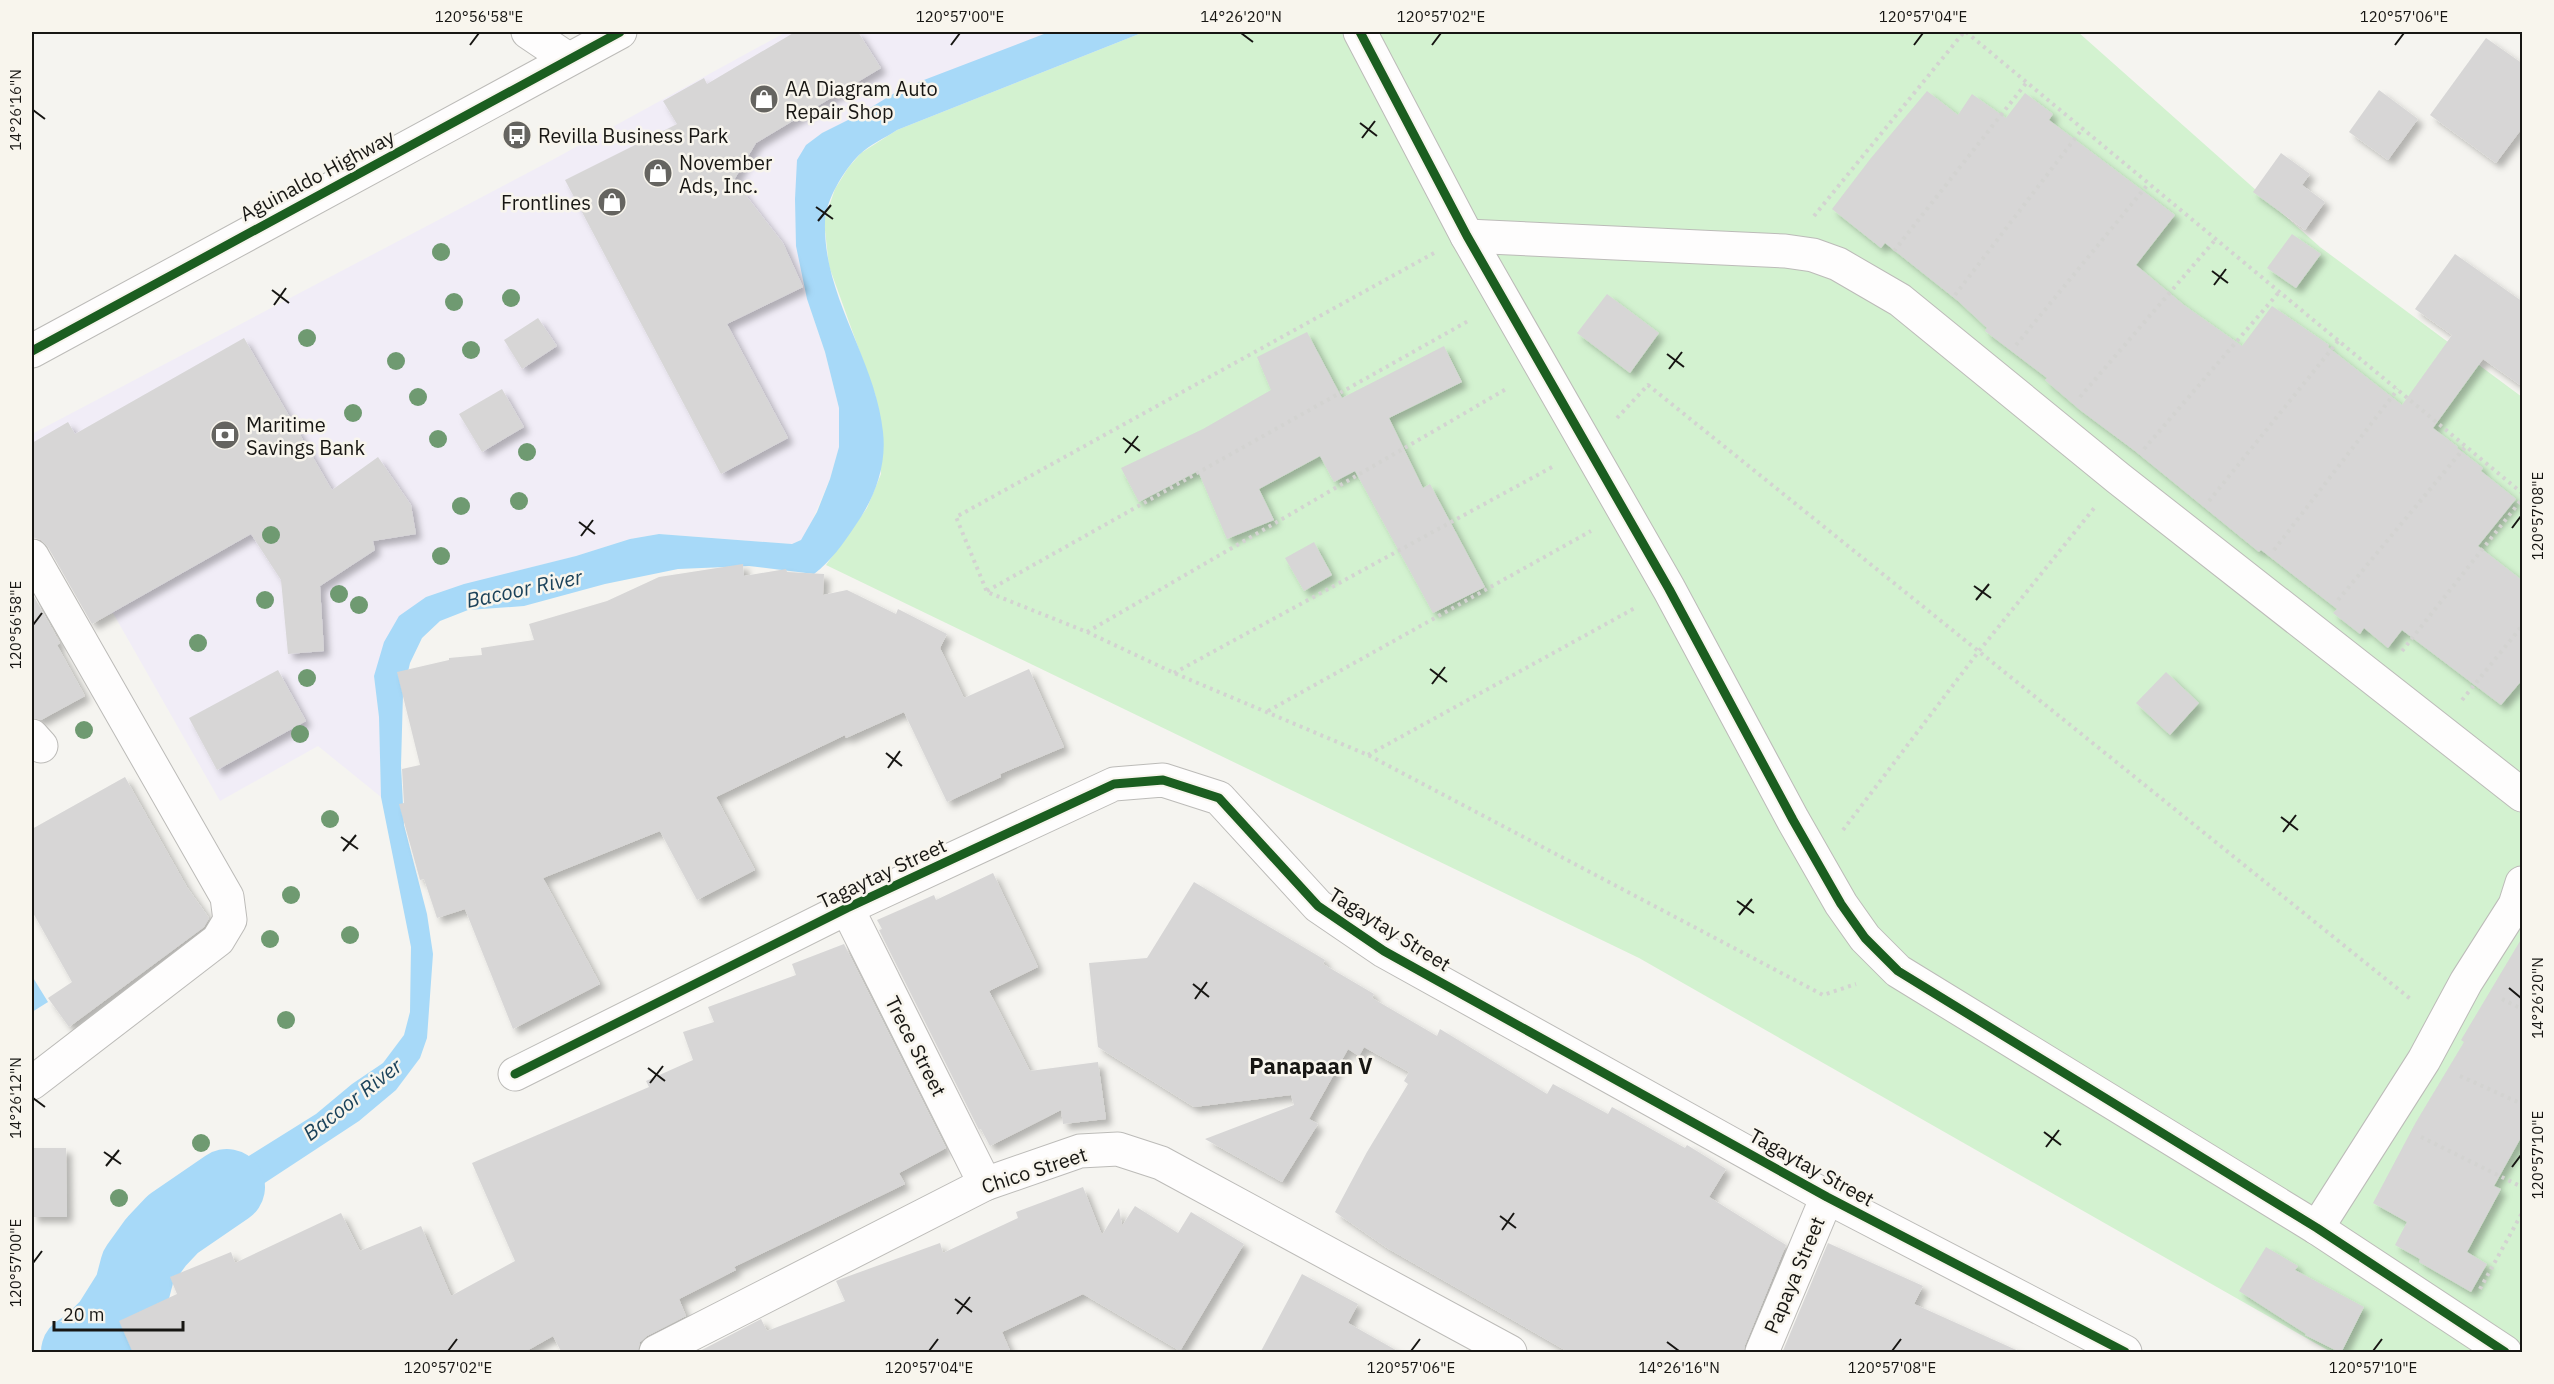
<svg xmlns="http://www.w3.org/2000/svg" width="2554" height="1384" viewBox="0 0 2554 1384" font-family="'IBM Plex Sans',sans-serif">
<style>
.commercial{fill:#f1edf7}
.green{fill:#d3f2d0}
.water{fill:#a7d9f8}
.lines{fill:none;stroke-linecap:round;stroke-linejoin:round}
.river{stroke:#a7d9f8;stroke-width:76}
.building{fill:#d7d6d6;filter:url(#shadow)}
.minor-casing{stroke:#bcbbb8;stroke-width:35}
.highway-casing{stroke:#bcbbb8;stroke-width:35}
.path{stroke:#d3d3d1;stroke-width:4;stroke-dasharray:3 4.5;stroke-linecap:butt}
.minor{stroke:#fefdfd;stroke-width:33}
.highway{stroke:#fefdfd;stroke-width:33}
.cycleway-casing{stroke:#f8f5ed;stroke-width:13}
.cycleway{stroke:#1b5e20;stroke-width:9}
.tree{fill:#6f9a71}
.ticks{fill:none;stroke:#171613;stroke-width:2}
.labels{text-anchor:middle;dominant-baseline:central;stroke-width:5;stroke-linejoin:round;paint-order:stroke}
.poi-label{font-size:20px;fill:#171613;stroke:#f8f5ed;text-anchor:start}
.street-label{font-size:20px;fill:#171613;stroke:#f8f5ed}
.water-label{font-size:21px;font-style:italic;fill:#1b425a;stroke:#f8f5ed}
.quarter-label{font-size:22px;font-weight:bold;fill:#171613;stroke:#f8f5ed}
.neatline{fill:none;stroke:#171613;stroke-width:2}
.ticks-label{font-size:15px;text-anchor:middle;fill:#171613}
</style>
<defs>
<filter id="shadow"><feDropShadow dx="5.5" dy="5.5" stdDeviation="3" flood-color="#0004"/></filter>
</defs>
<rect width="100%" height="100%" fill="#f5f4f0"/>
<path class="commercial" d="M786 32H1049L860 114 822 133 806 145 807 299 825 352 839 408V447L830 479 807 532 801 540 792 544 659 534 630 539 576 556 464 584 426 597 374 676 379 717 381 797 318 746 220 801 113 613 102 618 32 495V434L554 159Z"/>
<path class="green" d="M1144 32H2078L2320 247 2522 397V1352H2331L1639 958 826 565 867 508 881 474 876 397 829 266 824 221 835 189 848 168 861 153 897 130Z"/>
<g class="water">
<path d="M1049 32H1144L897 130C885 138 869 145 859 155 844 170 825 201 825 223 823 297 876 360 883 432 887 466 874 499 855 526 843 544 831 561 814 574L749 566 678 569 605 584 524 606 468 610 440 621 422 638 410 663 403 693 401 766 404 825 427 914 433 954 427 1038 420 1058 396 1090 359 1121 257 1188 152 1263 134 1242 167 1210 207 1182 316 1114 352 1084 383 1063 404 1035 410 1012 411 947 381 797 379 717 374 676 384 642 399 616 426 597 464 584 576 556 630 539 659 534 792 544 801 540 817 512 830 479 839 447V408L825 352 807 299 796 246 795 199 797 160 806 145 822 133 860 114 903 88Z"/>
<path d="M32 976 48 1002 32 1012V975Z"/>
</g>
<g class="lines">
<path class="river" d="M79 1352 88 1347 110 1325 132 1290 138 1267 156 1242 173 1224 227 1187"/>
</g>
<g class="building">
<path d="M795 32H858L881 68 756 143 734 180 783 243 803 287 727 324 788 438 721 474 565 180 677 124 663 101 704 78 707 84Z"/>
<path d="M2486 38 2523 64V127L2496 163 2430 115Z"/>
<path d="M2379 90 2418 119 2388 160 2349 132Z"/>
<path d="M1927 91 1958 115 1972 94 2006 118 2025 93 2053 114 2049 120 2175 215 2136 265 2184 305 2242 346 2272 306 2329 345 2328 347 2402 405 2452 335 2415 309 2455 254 2523 302V387L2483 359 2433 428 2458 447 2457 448 2483 468 2481 471 2516 499 2478 546 2523 581V679L2501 705 2402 630 2388 648 2364 628 2360 634 2333 613 2337 609 2261 550 2259 552 2135 451 2080 410 2045 380 2047 378 1985 331 1987 328 1958 301 1885 243 1881 248 1832 209 1871 158Z"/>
<path d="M2281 153 2310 174 2302 185 2325 202 2305 230 2253 192Z"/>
<path d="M2292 234 2321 254 2296 288 2267 268Z"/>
<path d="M1607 294 1659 333 1630 373 1577 333Z"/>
<path d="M538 318 557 346 522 369 504 340Z"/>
<path d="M1307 332 1342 398 1444 346 1462 382 1389 418 1423 488 1430 484 1485 587 1433 613 1355 471 1334 482 1320 456 1259 489 1274 520 1227 539 1198 471 1139 502 1121 468 1203 429 1271 390 1257 357Z"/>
<path d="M244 338 332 490 378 457 411 505 416 534 373 541 375 550 320 586 324 651 288 654 281 580 251 534 92 624 48 547 41 540 32 537V443L68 422 75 434Z"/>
<path d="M502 389 524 427 482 452 459 414Z"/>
<path d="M1314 542 1332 575 1304 591 1285 558Z"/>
<path d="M743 564 744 576 786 569 787 572 824 574 823 595 847 590 896 614 898 609 947 634 940 648 964 698 1029 669 1064 747 1000 774 1001 777 947 802 904 712 846 738 845 735 716 797 755 870 697 900 660 831 543 878 600 984 513 1029 465 909 437 918 424 879 420 880 399 804 404 803 402 769 420 765 397 672 449 660V658L482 655 481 648 534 640 529 624 607 601 659 577Z"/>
<path d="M32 593 60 643 57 645 85 696 41 720 32 718Z"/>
<path d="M278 670 306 721 217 770 189 718Z"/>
<path d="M2166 672 2199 703 2170 735 2136 703Z"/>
<path d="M125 777 187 887 209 918 204 927 69 1027 48 998 72 982 32 911V829Z"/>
<path d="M993 873 1038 967 989 991 1030 1071 1098 1062 1106 1119 1063 1124 1061 1110 990 1146 981 1129 979 1130 879 930 882 929 877 920 934 895 936 900Z"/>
<path d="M1194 882 1325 960 1323 964 1374 994 1372 998 1437 1036 1440 1029 1547 1094 1553 1084 1608 1114 1612 1107 1685 1148 1687 1145 1726 1169 1709 1197 1786 1245 1745 1345 1744 1353H1570L1387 1248 1335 1212 1367 1152 1408 1084 1404 1081 1409 1072 1364 1047 1359 1056 1348 1049 1309 1119 1318 1124 1282 1182 1205 1139 1294 1105 1291 1095 1194 1107 1098 1047 1089 963 1147 958Z"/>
<path d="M2523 936V1134L2494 1186 2501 1189 2467 1252 2487 1264 2471 1292 2419 1262 2420 1259 2395 1245 2407 1222 2373 1203 2416 1122 2464 1042 2461 1040Z"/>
<path d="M844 944 946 1148 899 1173 905 1184 734 1267 736 1270 679 1299 686 1316 647 1336 640 1342 638 1353H562L553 1336 523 1353H133L119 1321 177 1294 170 1277 231 1252 235 1263 341 1213 360 1251 421 1226 451 1296 515 1261 472 1163 649 1087 646 1081 693 1060 683 1032 714 1022 708 1007 796 975 792 964Z"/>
<path d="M32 1148H66L67 1217H32Z"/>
<path d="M1083 1187 1102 1235 1119 1208 1122 1226 1135 1206 1178 1233 1191 1212 1244 1244 1180 1351 1083 1294 1002 1332 1011 1353H696L761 1319 767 1331 845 1301 836 1281 838 1280 940 1243 943 1253 1018 1218 1016 1212Z"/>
<path d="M1828 1243 1923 1286 1914 1304 2023 1353H1782Z"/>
<path d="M2266 1247 2298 1266 2295 1270 2364 1307 2341 1353 2305 1335 2306 1334 2239 1291Z"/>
<path d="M1302 1274 1358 1304 1348 1323 1401 1353H1260Z"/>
</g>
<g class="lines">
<g class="minor-casing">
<g id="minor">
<path d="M528 32 568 59"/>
<path d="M1360 32 1467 236 1669 589 1793 820 1841 904 1865 938 1898 971 2317 1228 2505 1352"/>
<path d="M1467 236 1785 251 1813 255 1838 264 1900 300 2118 478 2522 795"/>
<path d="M32 556 227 897 230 920 218 940 32 1083"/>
<path d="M32 736 41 746"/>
<path d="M847 908 985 1184"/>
<path d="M515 1074 847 908 1114 784 1163 780 1219 798 1318 906 1384 951 1827 1197 2125 1352"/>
<path d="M2317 1228 2424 1060 2466 982 2515 905 2522 883"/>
<path d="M656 1352 985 1184 1080 1151 1118 1149 1161 1163 1510 1352"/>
<path d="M1762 1352 1827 1197"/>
</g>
</g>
<g class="highway-casing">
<path id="highway" d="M32 351 620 32"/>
</g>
<g class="path">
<path d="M1966 32 2522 493"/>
<path d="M1814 216 1964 32"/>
<path d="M1894 251 2027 82"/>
<path d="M1434 253 956 517 987 592 1087 632 1174 673 1368 755 1823 995 1856 984"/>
<path d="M1955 295 2083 128"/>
<path d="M2016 345 2149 183"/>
<path d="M2080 397 2216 239"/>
<path d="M1617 418 1648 385 2413 1001"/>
<path d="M2144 449 2280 291"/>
<path d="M2209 501 2339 340"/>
<path d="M2274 550 2398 389"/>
<path d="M987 591 1470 320"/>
<path d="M2338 600 2466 446"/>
<path d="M1087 632 1508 388"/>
<path d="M2402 651 2522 499"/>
<path d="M1174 673 1554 466"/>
<path d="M2462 700 2522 626"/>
<path d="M1268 711 1591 531"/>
<path d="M1368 755 1635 608"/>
<path d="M1843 830 1979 651 2095 507"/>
<path d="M2502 999 2522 1009"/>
<path d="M2460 1076 2522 1104"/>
<path d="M2421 1137 2522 1187"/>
<path d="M2480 1289 2522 1213"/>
</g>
<use href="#minor" class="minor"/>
<use href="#highway" class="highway"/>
<g class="cycleway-casing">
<g id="cycleway">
<path d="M1360 32 1467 236 1669 589 1793 820 1841 904 1865 938 1898 971 2317 1228 2505 1352"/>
<path d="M32 351 620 32"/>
<path d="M515 1074 847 908 1114 784 1163 780 1219 798 1318 906 1384 951 1827 1197 2125 1352"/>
</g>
</g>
<use href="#cycleway" class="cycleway"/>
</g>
<g class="tree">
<circle cx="441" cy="252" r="9"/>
<circle cx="511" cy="298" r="9"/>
<circle cx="454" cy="302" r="9"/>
<circle cx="307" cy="338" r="9"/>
<circle cx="471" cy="350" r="9"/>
<circle cx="396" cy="361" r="9"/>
<circle cx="418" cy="397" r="9"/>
<circle cx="353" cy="413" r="9"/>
<circle cx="438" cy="439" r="9"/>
<circle cx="527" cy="452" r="9"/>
<circle cx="519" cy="501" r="9"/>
<circle cx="461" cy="506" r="9"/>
<circle cx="271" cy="535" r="9"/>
<circle cx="441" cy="556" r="9"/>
<circle cx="339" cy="594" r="9"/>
<circle cx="265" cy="600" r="9"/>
<circle cx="359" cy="605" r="9"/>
<circle cx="198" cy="643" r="9"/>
<circle cx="307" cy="678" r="9"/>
<circle cx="84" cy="730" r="9"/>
<circle cx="300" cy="734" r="9"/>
<circle cx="330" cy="819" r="9"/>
<circle cx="291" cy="895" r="9"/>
<circle cx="350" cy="935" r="9"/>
<circle cx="270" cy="939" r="9"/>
<circle cx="286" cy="1020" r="9"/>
<circle cx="201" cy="1143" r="9"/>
<circle cx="119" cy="1198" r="9"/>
</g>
<path class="ticks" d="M1241 33 1253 42M470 45 479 33M951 45 960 33M1432 45 1441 33M1914 45 1923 33M2395 45 2404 33M33 110 45 119M1360 123 1377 136M1362 138 1375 121M816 207 833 219M818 221 831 205M2212 271 2228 283M2214 285 2226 269M272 290 289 303M274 305 286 288M1667 354 1684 367M1669 369 1682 352M1123 438 1140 451M1125 453 1138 436M579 522 595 534M2512 528 2521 516M581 536 593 520M1974 586 1991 598M1976 600 1989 584M33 625 42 613M1430 669 1447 682M1432 684 1445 667M886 753 902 766M888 768 900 751M2281 817 2298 830M2283 832 2296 815M341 837 358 849M343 851 356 835M1737 901 1754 913M1739 915 1752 899M1193 984 1209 997M2509 988 2521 998M1195 999 1207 982M648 1068 665 1081M650 1083 663 1066M33 1098 45 1107M2044 1132 2061 1145M2046 1147 2059 1130M104 1152 121 1164M106 1166 119 1150M2512 1167 2521 1155M1500 1216 1516 1228M1502 1230 1514 1213M33 1263 42 1251M955 1299 972 1312M957 1314 970 1297M1667 1342 1679 1351M448 1351 457 1339M929 1351 938 1339M1411 1351 1420 1339M1892 1351 1901 1339M2373 1351 2382 1339"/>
<defs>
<g id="shop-disc" transform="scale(1.5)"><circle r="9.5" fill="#656460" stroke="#f8f5ed"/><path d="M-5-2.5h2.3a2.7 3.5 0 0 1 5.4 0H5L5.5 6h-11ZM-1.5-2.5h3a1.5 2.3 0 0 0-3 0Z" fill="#fff"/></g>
<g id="bus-disc" transform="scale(1.5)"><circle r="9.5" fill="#656460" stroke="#f8f5ed"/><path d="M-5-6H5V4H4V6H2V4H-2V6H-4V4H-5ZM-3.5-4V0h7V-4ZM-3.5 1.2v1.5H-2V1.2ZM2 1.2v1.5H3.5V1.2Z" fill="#fff"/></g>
<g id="bank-disc" transform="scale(1.5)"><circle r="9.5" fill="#656460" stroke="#f8f5ed"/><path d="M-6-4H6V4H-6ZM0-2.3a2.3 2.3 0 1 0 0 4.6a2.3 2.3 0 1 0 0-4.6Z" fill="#fff"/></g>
</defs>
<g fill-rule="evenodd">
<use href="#shop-disc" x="764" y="99"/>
<use href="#bus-disc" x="517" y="135"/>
<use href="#shop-disc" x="658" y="173"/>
<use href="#shop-disc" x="612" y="202"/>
<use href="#bank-disc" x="225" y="435"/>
</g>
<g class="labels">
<g class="poi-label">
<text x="785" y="88">AA Diagram Auto<tspan x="785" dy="23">Repair Shop</tspan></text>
<text x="538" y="135">Revilla Business Park</text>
<text x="679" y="162">November<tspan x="679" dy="23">Ads, Inc.</tspan></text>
<text x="591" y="202" text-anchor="end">Frontlines</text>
<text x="246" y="424">Maritime<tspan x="246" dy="23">Savings Bank</tspan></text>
</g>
<g class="street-label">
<text transform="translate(317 175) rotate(-28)">Aguinaldo Highway</text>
<text transform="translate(882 873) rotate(-25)">Tagaytay Street</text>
<text transform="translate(1390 929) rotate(32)">Tagaytay Street</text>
<text transform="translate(916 1046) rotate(63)">Trece Street</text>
<text transform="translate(1812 1167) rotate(29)">Tagaytay Street</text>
<text transform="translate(1034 1170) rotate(-18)">Chico Street</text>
<text transform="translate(1794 1275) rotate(-67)">Papaya Street</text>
</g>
<g class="water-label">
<text transform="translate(524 588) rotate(-12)">Bacoor River</text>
<text transform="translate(352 1099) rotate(-38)">Bacoor River</text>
</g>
<g class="quarter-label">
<text x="1311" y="1065">Panapaan V</text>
</g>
</g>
<rect width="2554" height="1384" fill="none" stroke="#f8f5ed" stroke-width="66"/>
<path d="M54 1321v9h129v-9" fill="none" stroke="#171613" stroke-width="3"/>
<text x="63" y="1321" font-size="18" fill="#171613" stroke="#f8f5ed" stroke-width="4.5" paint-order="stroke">20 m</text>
<rect x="33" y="33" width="2488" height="1318" class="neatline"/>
<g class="ticks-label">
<text x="479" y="22">120°56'58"E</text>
<text x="960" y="22">120°57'00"E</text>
<text x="1241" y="22">14°26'20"N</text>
<text x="1441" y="22">120°57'02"E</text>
<text x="1923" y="22">120°57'04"E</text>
<text x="2404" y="22">120°57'06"E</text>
<text transform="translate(16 110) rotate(-90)" y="5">14°26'16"N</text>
<text transform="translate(2538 516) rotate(-90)" y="5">120°57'08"E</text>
<text transform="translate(16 625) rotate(-90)" y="5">120°56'58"E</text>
<text transform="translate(2538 998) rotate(-90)" y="5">14°26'20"N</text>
<text transform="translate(16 1098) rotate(-90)" y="5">14°26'12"N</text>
<text transform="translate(2538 1155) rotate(-90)" y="5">120°57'10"E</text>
<text transform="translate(16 1263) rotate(-90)" y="5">120°57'00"E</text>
<text x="448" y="1373">120°57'02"E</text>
<text x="929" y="1373">120°57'04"E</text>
<text x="1411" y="1373">120°57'06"E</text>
<text x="1679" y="1373">14°26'16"N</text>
<text x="1892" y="1373">120°57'08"E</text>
<text x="2373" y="1373">120°57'10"E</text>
</g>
</svg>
